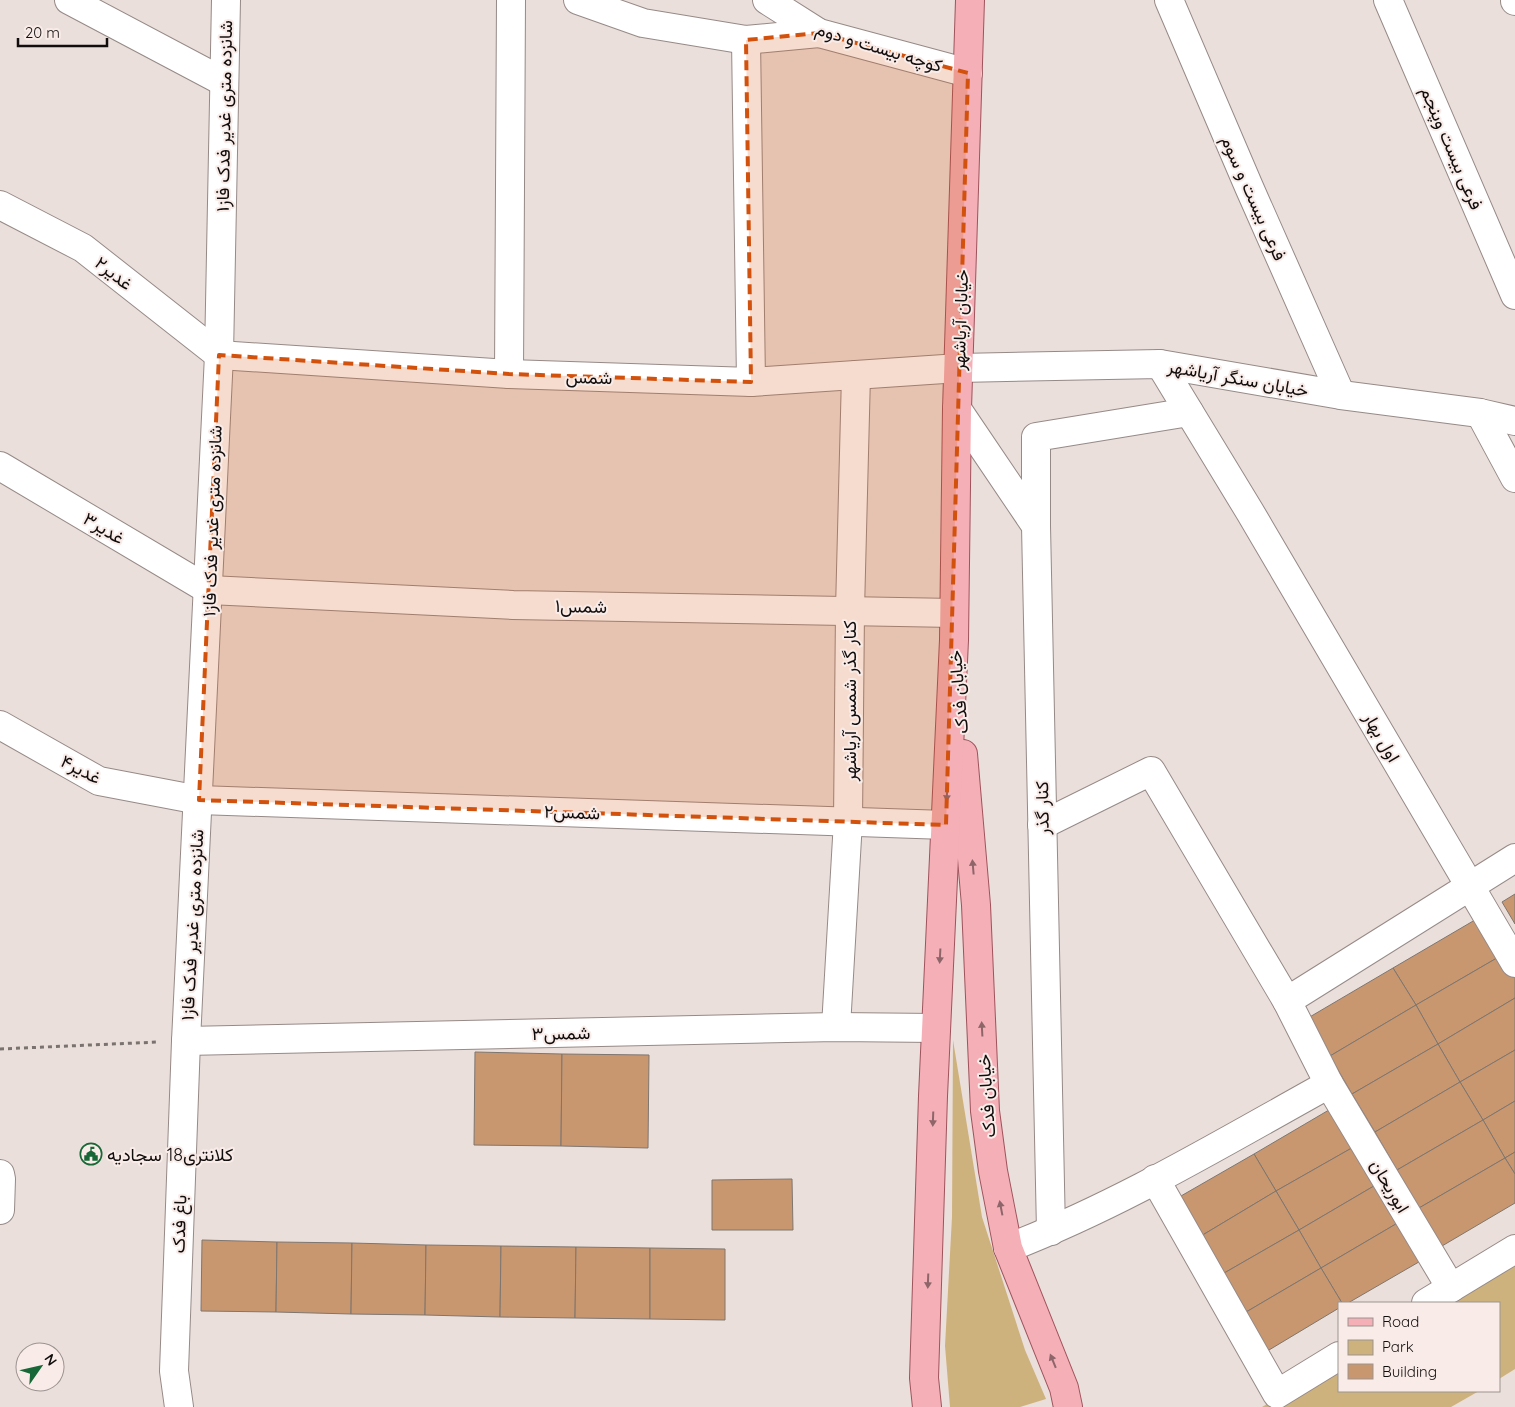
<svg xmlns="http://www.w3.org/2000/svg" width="1515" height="1407" viewBox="0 0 1515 1407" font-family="Quicksand,Vazirmatn,sans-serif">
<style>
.green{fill:#ceb27d}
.building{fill:#c9976f;stroke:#7e766f}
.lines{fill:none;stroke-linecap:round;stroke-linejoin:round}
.minor-casing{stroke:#968a87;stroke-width:30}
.major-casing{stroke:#9f535c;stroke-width:30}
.path{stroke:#7a726f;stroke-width:3;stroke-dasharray:4 4;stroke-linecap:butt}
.minor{stroke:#fff;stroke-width:28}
.major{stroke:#f4afb7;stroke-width:28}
.oneway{fill:#8e666a}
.marked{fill:#d2510c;fill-opacity:0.2;stroke:#d2510c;stroke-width:4;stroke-dasharray:10 6;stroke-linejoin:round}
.labels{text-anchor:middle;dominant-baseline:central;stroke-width:4;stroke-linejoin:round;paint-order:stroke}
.street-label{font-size:18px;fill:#110d0c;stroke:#f9ece8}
.poi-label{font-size:18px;fill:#110d0c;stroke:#f9ece8;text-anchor:start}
</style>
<rect width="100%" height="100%" fill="#ebdfdb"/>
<g class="green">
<path d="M953 1040 982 1217 1025 1350 1046 1399 1020 1407H950L945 1346 952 1217Z"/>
<path d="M1515 1256V1369L1499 1379V1303H1435Z"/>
<path d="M1339 1361V1391H1479L1451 1407H1262Z"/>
</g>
<g class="building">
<path d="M1515 894V924L1502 902Z"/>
<path d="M1480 917 1502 955 1416 1005 1393 968Z"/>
<path d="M1502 955 1515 977V998L1438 1044 1416 1005Z"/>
<path d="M1393 968 1416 1005 1330 1056 1308 1018Z"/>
<path d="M1515 998V1050L1460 1082 1438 1044Z"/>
<path d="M1416 1005 1438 1044 1352 1094 1330 1056Z"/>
<path d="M1438 1044 1460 1082 1375 1132 1352 1094Z"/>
<path d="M1515 1050V1101L1483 1120 1460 1082Z"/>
<path d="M475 1052 562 1054 561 1146 474 1145Z"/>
<path d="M562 1054 649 1055 648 1148 561 1146Z"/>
<path d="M1460 1082 1483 1120 1397 1170 1375 1132Z"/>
<path d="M1515 1101V1152L1505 1158 1483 1120Z"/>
<path d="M1334 1107 1357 1145 1276 1191 1254 1154Z"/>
<path d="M1483 1120 1505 1158 1419 1208 1397 1170Z"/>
<path d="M1357 1145 1379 1183 1299 1230 1276 1191Z"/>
<path d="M1515 1152V1174L1505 1158Z"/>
<path d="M1254 1154 1276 1191 1196 1239 1174 1200Z"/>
<path d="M1505 1158 1515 1174V1203L1442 1246 1419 1208Z"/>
<path d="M792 1179 793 1230H712V1180Z"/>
<path d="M1379 1183 1401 1221 1321 1268 1299 1230Z"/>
<path d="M1276 1191 1299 1230 1219 1276 1196 1239Z"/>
<path d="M1401 1221 1424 1259 1348 1303H1342L1321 1268Z"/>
<path d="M1299 1230 1321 1268 1241 1315 1219 1276Z"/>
<path d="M202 1240 277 1242 276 1312 201 1311Z"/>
<path d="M277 1242 352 1243 351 1314 276 1312Z"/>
<path d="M352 1243 426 1245 425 1315 351 1314Z"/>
<path d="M426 1245 501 1246 500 1317 425 1315Z"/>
<path d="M501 1246 576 1247 575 1318 500 1317Z"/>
<path d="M576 1247 650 1248V1319L575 1318Z"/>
<path d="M650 1248 725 1249V1320L650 1319Z"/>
<path d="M1321 1268 1342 1303H1339V1308L1264 1353 1241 1315Z"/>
</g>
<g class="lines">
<g class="minor-casing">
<g id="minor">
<path d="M69 0 224 82"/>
<path d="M578 0 643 23 746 40 819 33"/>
<path d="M767 0 819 33 968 73"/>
<path d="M1169 0 1249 187 1341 395"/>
<path d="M1388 0 1515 295"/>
<path d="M1515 0V1"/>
<path d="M746 40 751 382"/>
<path d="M0 205 83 248 219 355 509 374 751 382 959 368 1160 364 1341 395 1480 413 1515 421"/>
<path d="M1160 364 1250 512 1515 963"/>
<path d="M509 374 511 0"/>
<path d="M957 409 1036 526 1051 1231"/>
<path d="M1480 413 1515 478"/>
<path d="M0 466 209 590 513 605 954 613"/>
<path d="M1036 526V437L1189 412"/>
<path d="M0 725 99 781 199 800 946 825"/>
<path d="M1042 825 1151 771 1287 1001"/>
<path d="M836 1027 848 821 850 610 856 375"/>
<path d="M186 1041 836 1027 936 1028"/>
<path d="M0 1174 1 1179 0 1210"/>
<path d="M1155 1179 1277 1394 1339 1356"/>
<path d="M1008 1248C1120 1205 1224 1142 1329 1084"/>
<path d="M1451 1288 1329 1084 1287 1001 1515 858"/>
<path d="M1426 1303 1515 1249"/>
<path d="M179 1407 174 1371 186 1041 219 355 226 0"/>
</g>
</g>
<g class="major-casing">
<g id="major">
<path d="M963 754 976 905 985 1111 993 1171 1008 1248 1064 1388 1068 1407"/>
<path d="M927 1407 924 1378 933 1096 954 640 957 409 970 0"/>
</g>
</g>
<path class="path" d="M0 1049 158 1042"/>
<use href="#minor" class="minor"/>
<use href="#major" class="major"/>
</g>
<defs><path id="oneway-solid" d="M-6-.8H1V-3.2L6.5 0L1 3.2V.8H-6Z" transform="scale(1.25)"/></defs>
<g class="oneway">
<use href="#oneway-solid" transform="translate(947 794) rotate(93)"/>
<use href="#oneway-solid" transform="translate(973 867) rotate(-95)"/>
<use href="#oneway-solid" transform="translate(940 956) rotate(93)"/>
<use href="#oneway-solid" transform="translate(982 1029) rotate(-93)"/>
<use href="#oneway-solid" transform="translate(933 1119) rotate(92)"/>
<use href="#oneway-solid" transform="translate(1001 1208) rotate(-101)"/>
<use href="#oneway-solid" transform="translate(928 1281) rotate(92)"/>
<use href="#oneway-solid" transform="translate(1053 1361) rotate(-112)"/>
</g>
<path class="marked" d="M819 33 968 73 946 825 199 800 219 355 509 374 751 382 746 40Z"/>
<defs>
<g id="civic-ring" transform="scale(1.125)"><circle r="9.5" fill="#f9ece8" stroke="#186736" stroke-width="1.5"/><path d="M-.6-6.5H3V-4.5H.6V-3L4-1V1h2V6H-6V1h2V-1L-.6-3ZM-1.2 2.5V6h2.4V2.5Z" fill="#186736"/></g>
</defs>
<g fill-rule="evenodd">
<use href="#civic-ring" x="91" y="1154"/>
</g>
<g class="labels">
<g class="street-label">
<text transform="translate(879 47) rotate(17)">کوچه بیست و دوم</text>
<text transform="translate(224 116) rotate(-89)">شانزده متری غدیر فدک فاز۱</text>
<text transform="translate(1452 148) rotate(67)">فرعی بیست وپنجم</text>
<text transform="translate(1254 198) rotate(66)">فرعی بیست و سوم</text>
<text transform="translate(114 273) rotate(38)">غدیر۲</text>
<text transform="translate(960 320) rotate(-88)">خیابان آریاشهر</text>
<text transform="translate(589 377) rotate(2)">شمس</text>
<text transform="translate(1238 378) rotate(10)">خیابان سنگر آریاشهر</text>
<text transform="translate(212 521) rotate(-88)">شانزده متری غدیر فدک فاز۱</text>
<text transform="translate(104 528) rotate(31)">غدیر۳</text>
<text transform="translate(581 606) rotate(1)">شمس۱</text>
<text transform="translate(958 692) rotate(-95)">خیابان فدک</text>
<text transform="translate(849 701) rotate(-90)">کنار گذر شمس آریاشهر</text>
<text transform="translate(1382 737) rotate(60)">اول بهار</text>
<text transform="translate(81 769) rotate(27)">غدیر۴</text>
<text transform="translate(1042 808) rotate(-91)">کنار گذر</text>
<text transform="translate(572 812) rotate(2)">شمس۲</text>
<text transform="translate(192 925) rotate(-87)">شانزده متری غدیر فدک فاز۱</text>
<text transform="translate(561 1033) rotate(-1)">شمس۳</text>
<text transform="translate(986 1096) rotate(-94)">خیابان فدک</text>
<text transform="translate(1390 1186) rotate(59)">ابوریحان</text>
<text transform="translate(179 1224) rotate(-88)">باغ فدک</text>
</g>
<g class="poi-label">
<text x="107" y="1154">کلانتری18 سجادیه</text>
</g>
</g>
<rect x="1338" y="1302" width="162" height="90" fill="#f9ece8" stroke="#9c9390"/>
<rect x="1348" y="1318" width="25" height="8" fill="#f4afb7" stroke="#9c9390"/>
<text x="1382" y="1327" font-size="15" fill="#110d0c">Road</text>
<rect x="1348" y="1340" width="25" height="15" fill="#ceb27d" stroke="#9c9390"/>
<text x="1382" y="1352" font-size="15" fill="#110d0c">Park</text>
<rect x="1348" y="1364" width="25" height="15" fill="#c9976f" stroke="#9c9390"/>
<text x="1382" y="1377" font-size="15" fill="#110d0c">Building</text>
<g transform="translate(40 1367) rotate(56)"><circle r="24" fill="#f9ece8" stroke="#9c9390"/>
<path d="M0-4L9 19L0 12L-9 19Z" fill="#186736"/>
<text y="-8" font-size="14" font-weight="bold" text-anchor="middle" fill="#110d0c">N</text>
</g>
<path d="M18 38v8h89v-8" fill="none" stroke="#110d0c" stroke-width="2.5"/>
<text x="25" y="38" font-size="15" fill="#110d0c" stroke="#f9ece8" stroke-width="4" paint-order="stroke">20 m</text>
</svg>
